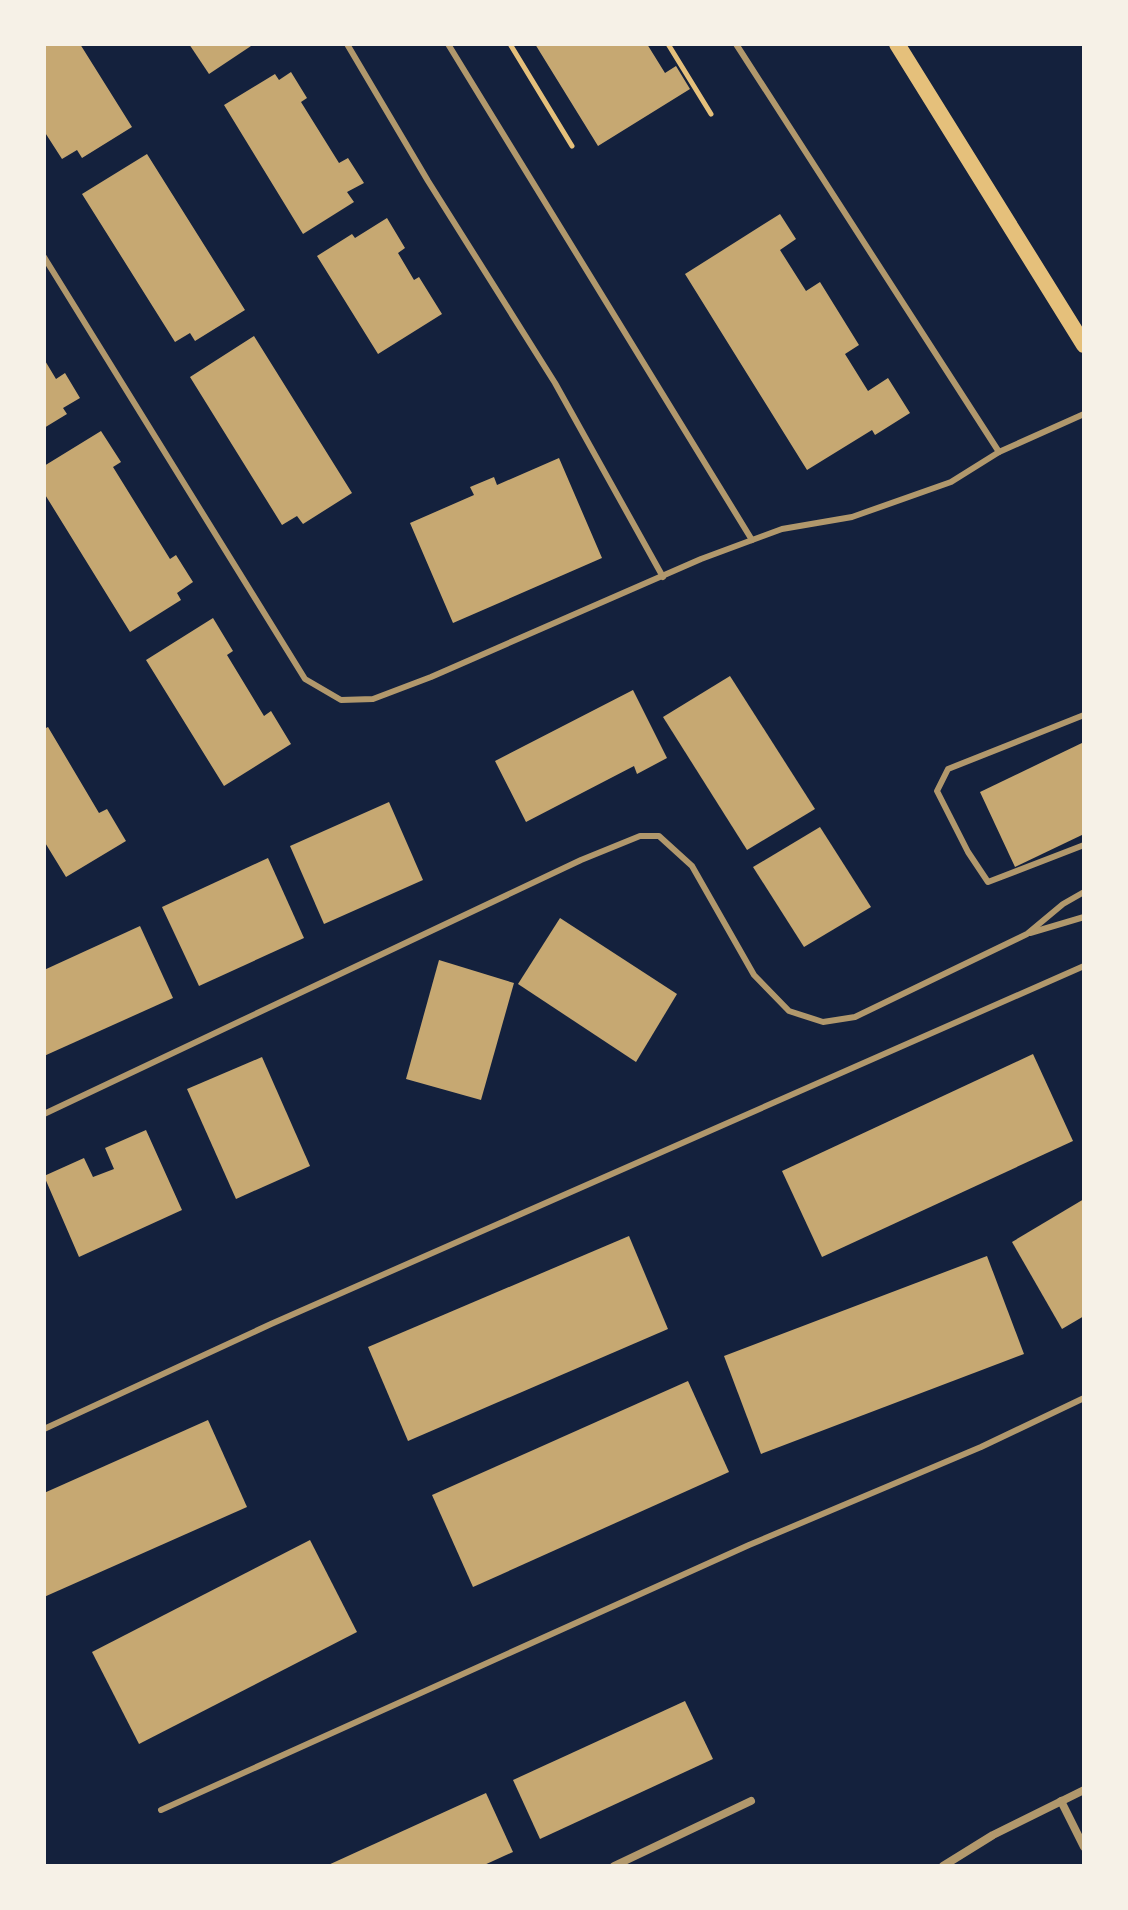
<svg xmlns="http://www.w3.org/2000/svg" width="1128" height="1910" viewBox="0 0 1128 1910" font-family="'Archivo Narrow',sans-serif">
<style>
.building{fill:#c6a872}
.lines{fill:none;stroke-linecap:round;stroke-linejoin:round}
.path{stroke:#e5c07b;stroke-width:5}
.service{stroke:#b1986c;stroke-width:6}
.minor{stroke:#b1986c;stroke-width:8}
.secondary{stroke:#e5c07b;stroke-width:16}
</style>
<rect width="100%" height="100%" fill="#14213d"/>
<g class="building">
<path d="M44 44H80L132 127 82 158 77 150 62 159 44 131Z"/>
<path d="M189 44H254L209 74Z"/>
<path d="M535 44H647L665 73 676 66 690 89 598 146Z"/>
<path d="M291 72 307 98 301 102 339 163 348 158 364 183 347 192 354 202 303 234 224 105 275 74 279 80Z"/>
<path d="M147 154 245 310 195 341 190 333 175 342 82 194Z"/>
<path d="M780 214 796 239 780 250 806 291 820 282 859 345 845 354 868 391 888 378 910 413 875 435 872 430 807 470 685 274Z"/>
<path d="M387 218 405 248 398 253 414 280 419 277 442 314 378 354 317 256 352 234 355 238Z"/>
<path d="M254 336 352 493 303 524 297 516 282 525 190 377Z"/>
<path d="M44 359 56 379 65 373 80 398 63 408 67 414 44 428Z"/>
<path d="M101 431 121 462 113 467 170 559 176 555 193 582 177 593 181 600 130 632 44 493V466Z"/>
<path d="M559 458 602 558 453 623 410 523 474 495 470 487 494 477 497 485Z"/>
<path d="M213 618 233 651 227 655 264 716 271 711 291 744 224 786 146 660Z"/>
<path d="M730 676 815 809 747 850 663 717Z"/>
<path d="M633 690 667 758 637 774 634 766 526 822 495 761Z"/>
<path d="M48 727 99 813 107 809 126 841 66 877 44 841V729Z"/>
<path d="M1084 742V834L1015 867 980 792Z"/>
<path d="M389 802 423 880 324 924 290 846Z"/>
<path d="M820 827 871 907 804 947 753 867Z"/>
<path d="M268 858 304 938 199 986 162 907Z"/>
<path d="M560 918 677 994 636 1062 518 984Z"/>
<path d="M140 926 173 998 44 1056V970Z"/>
<path d="M439 960 514 983 481 1100 406 1079Z"/>
<path d="M1033 1054 1073 1141 822 1257 782 1171Z"/>
<path d="M262 1057 310 1166 236 1199 187 1089Z"/>
<path d="M146 1130 182 1210 79 1257 44 1176 84 1158 93 1177 114 1169 105 1148Z"/>
<path d="M1084 1199V1316L1062 1329 1012 1242Z"/>
<path d="M629 1236 668 1329 408 1441 368 1347Z"/>
<path d="M987 1256 1024 1354 761 1454 724 1356Z"/>
<path d="M688 1381 729 1472 473 1587 432 1495Z"/>
<path d="M208 1420 247 1507 44 1597V1493Z"/>
<path d="M310 1540 357 1632 139 1744 92 1652Z"/>
<path d="M685 1701 713 1759 540 1839 513 1780Z"/>
<path d="M486 1793 513 1852 482 1866H326Z"/>
</g>
<g class="lines">
<g class="path">
<path d="M510 44 572 146"/>
<path d="M668 44 711 114"/>
</g>
<g class="service">
<path d="M347 44 428 181 555 383 663 577"/>
<path d="M448 44 752 540"/>
<path d="M736 44 999 452"/>
<path d="M44 257 305 679 341 700 373 699 431 677 701 559 782 529 852 517 951 482 999 452 1084 414"/>
<path d="M1084 715 948 769 937 791 968 852 988 882 1084 845"/>
<path d="M1030 933 1084 917"/>
<path d="M44 1114 581 860 640 836H659L692 866 754 975 789 1011 823 1022 855 1017 1027 934 1063 904 1084 892"/>
<path d="M44 1429 271 1324 1084 966"/>
<path d="M161 1810 749 1545 981 1447 1084 1398"/>
</g>
<g class="minor">
<path d="M1061 1801 1084 1847"/>
<path d="M614 1866 751 1801"/>
<path d="M943 1866 993 1835 1084 1790"/>
</g>
<path class="secondary" d="M897 44 1084 345"/>
</g>
<rect width="1128" height="1910" fill="none" stroke="#f6f1e7" stroke-width="92"/>
</svg>
